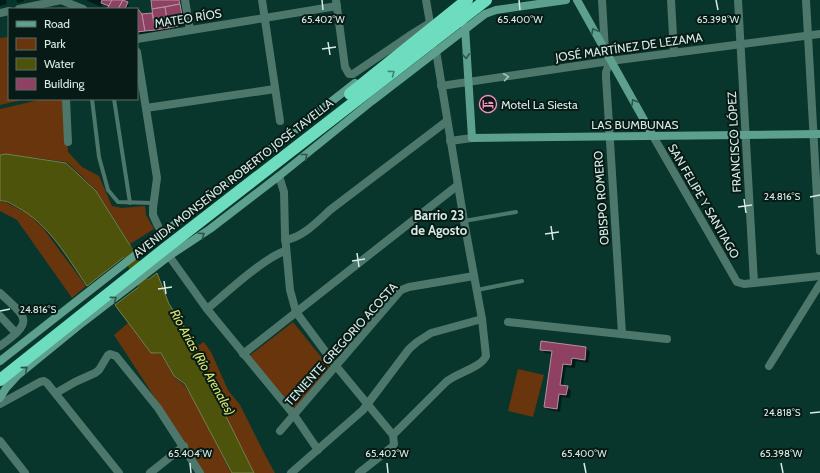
<svg xmlns="http://www.w3.org/2000/svg" width="820" height="473" viewBox="0 0 820 473" font-family="Cabin,sans-serif">
<style>
.green{fill:#68350d}
.water{fill:#4e530b;stroke:#76814c}
.shadow{fill:#0007}
.lines{fill:none;stroke-linecap:round;stroke-linejoin:round}
.river{stroke:#4e530b;stroke-width:12}
.building{fill:#8e4163;stroke:#b7909f}
.lane{stroke:#4d776b;stroke-width:4}
.street{stroke:#4d776b;stroke-width:8}
.secondary{stroke:#5ca08d;stroke-width:8}
.highway{stroke:#6ddcbf;stroke-width:12}
.oneway{stroke:#2e564b}
.oneway2{stroke:#408572}
.oneway3{stroke:#a5c2ba}
.ticks{fill:none;stroke:#d5ebe4;stroke-width:1.5}
.labels{text-anchor:middle;dominant-baseline:central;stroke-width:4;stroke-linejoin:round;paint-order:stroke}
.street-label{font-size:12px;fill:#d5ebe4;stroke:#081a15}
.poi-label{font-size:12px;fill:#d5ebe4;stroke:#081a15;text-anchor:start}
.neighbourhood-label{font-size:13px;font-weight:bold;fill:#d5ebe4;stroke:#081a15}
.water-label{font-size:13px;font-style:italic;fill:#d7e26e;stroke:#081a15}
.ticks-label{font-size:10px;text-anchor:middle;fill:#d5ebe4;stroke:#081a15;stroke-width:4;stroke-linejoin:round;paint-order:stroke}
</style>
<rect width="100%" height="100%" fill="#08362c"/>
<g class="green">
<path d="M9 37V99H26L0 105V38Z"/>
<path d="M43 99H65L68 152 82 167 99 176 112 206 122 208 145 206 146 215 154 229 130 244 96 190 67 162 6 154H0V109Z"/>
<path d="M0 202H5L28 214 43 228 86 286 72 298 17 220 0 211Z"/>
<path d="M293 322 330 368 293 411 249 356Z"/>
<path d="M128 323 151 353 161 354 174 377 184 385 195 402 231 473H204L114 335Z"/>
<path d="M204 342 211 352 228 390 240 405 265 455 275 473H254L211 386 198 363 197 346Z"/>
<path d="M518 369 544 375 533 417 508 411Z"/>
</g>
<g class="water">
<path d="M6 154 66 163 96 191 133 250 87 286C67 257 49 224 17 207 11 204 7 200 0 201V155Z"/>
<path d="M157 273 169 304 197 346V363L211 386 254 473H232L185 384 174 376 161 353H151L115 305Z"/>
</g>
<g class="shadow">
<path d="M0 0H6L7 4 0 6Z"/>
<path d="M16 0H24V1L18 3Z"/>
<path d="M86 0H121L129 5 127 9H108L110 7 103 4 101 7Z"/>
<path d="M152 0H180L184 23 180 27 140 34 137 32V10L142 15 154 14Z"/>
<path d="M586 348 590 352 588 363 576 361 575 368 566 367 563 386 567 387 571 391 570 398 562 397 560 412 549 410 545 407 552 354 545 353 541 349Z"/>
</g>
<g class="lines">
<path class="river" d="M124 248 128 252 150 297"/>
</g>
<g class="building">
<path d="M102 0H112L109 6 101 3Z"/>
<path d="M112 0H123L118 9H107Z"/>
<path d="M123 0 128 2 125 9H118Z"/>
<path d="M151 0H179L180 4 152 9Z"/>
<path d="M180 4 183 21 178 26 168 28 165 7Z"/>
<path d="M165 7 168 28 155 30 152 9Z"/>
<path d="M137 8 142 14 145 31 137 32 136 9Z"/>
<path d="M152 13 155 30 145 31 142 14Z"/>
<path d="M541 341 586 347 585 360 572 358 571 365 563 364 560 385 568 386 566 395 559 394 557 409 544 407 552 351 540 350Z"/>
</g>
<g class="lines">
<g class="lane">
<path d="M92 99 99 157 108 190 118 202 153 203"/>
<path d="M114 99 130 203"/>
<path d="M464 221 516 212"/>
<path d="M477 290 522 281"/>
</g>
<g class="street">
<path d="M61 0 83 9"/>
<path d="M185 0 190 30"/>
<path d="M262 0 280 121"/>
<path d="M336 0 345 67 349 74H353L409 36 430 23 426 0"/>
<path d="M602 0 605 51"/>
<path d="M671 0 674 53"/>
<path d="M738 0 754 283"/>
<path d="M806 0 820 251"/>
<path d="M19 9 61 0"/>
<path d="M0 13 9 11"/>
<path d="M137 39 337 6"/>
<path d="M137 52 157 178 153 208V215L158 226"/>
<path d="M610 61 606 72V77L622 334"/>
<path d="M441 86 610 61 820 34"/>
<path d="M66 99 68 142"/>
<path d="M146 108 275 89"/>
<path d="M653 136 737 282 744 284 820 276"/>
<path d="M450 141 472 138"/>
<path d="M279 176 284 192 285 235 290 290 296 312 336 366 393 435"/>
<path d="M285 240C302 238 318 221 330 210L447 121"/>
<path d="M169 256 207 309 294 415 318 450"/>
<path d="M0 293C27 318 35 321 0 346"/>
<path d="M207 309C224 295 267 255 286 251"/>
<path d="M0 316 16 333"/>
<path d="M508 322 667 339"/>
<path d="M243 354 458 185"/>
<path d="M769 366 820 284"/>
<path d="M56 393 75 382 95 373 99 370 108 355 110 354 116 356 158 408 200 473"/>
<path d="M0 404 40 382 44 381 47 383 119 473"/>
<path d="M280 431 401 290 409 287 474 276"/>
<path d="M0 441 25 473"/>
<path d="M150 473 184 446"/>
<path d="M291 473 363 410 409 349 417 342 431 333 482 319"/>
<path d="M359 473 392 447 394 444 393 435 446 382C456 373 481 368 486 356L482 319 464 221 436 51"/>
</g>
<g class="secondary">
<path d="M577 0 653 136"/>
<path d="M465 27 472 138 820 134"/>
<path d="M0 361 355 83"/>
<path d="M0 398 6 388 17 376 82 323 169 256 210 229 279 176 372 101 485 14 496 10 566 0"/>
</g>
<g class="highway">
<path d="M350 94 467 0"/>
<path d="M0 380 162 251 486 0"/>
</g>
</g>
<defs><path id="oneway-chevron" d="M-2-3.5L2.5 0L-2 3.5" fill="none" stroke-width="1.6" stroke-linecap="round" stroke-linejoin="round"/></defs>
<g class="oneway">
<use href="#oneway-chevron" transform="translate(594 31) rotate(-118)"/>
<use href="#oneway-chevron" transform="translate(466 56) rotate(87)"/>
<use href="#oneway-chevron" transform="translate(634 102) rotate(-120)"/>
<use href="#oneway-chevron" transform="translate(305 156) rotate(-39)"/>
<use href="#oneway-chevron" transform="translate(202 235) rotate(-34)"/>
<use href="#oneway-chevron" transform="translate(114 299) rotate(-37)"/>
<use href="#oneway-chevron" transform="translate(25 369) rotate(-40)"/>
</g>
<use class="oneway2" href="#oneway-chevron" transform="translate(392 73) rotate(-37)"/>
<use class="oneway3" href="#oneway-chevron" transform="translate(506 77) rotate(-8)"/>
<path class="ticks" d="M322 0 323 10M519 0 520 10M716 0 718 10M328 42 330 55M322 49 336 47M810 197 820 195M744 199 746 213M738 207 752 205M551 226 553 240M545 234 559 232M357 253 359 267M352 261 365 259M164 281 166 294M158 289 172 287M0 311 10 309M810 413 820 412M190 463 191 473M387 463 388 473M584 463 586 473M781 463 783 473"/>
<defs>
<g id="hotel-ring" transform="scale(0.9)"><circle r="9.5" fill="#081a15" stroke="#fe8ebe" stroke-width="1.5"/><path d="M-6-4.5h1.5V1H6V5H4.5V3h-9V5H-6ZM-4 0a1.8 1.8 0 1 1 3.6 0ZM.5 0V-2.5h3Q6-2.5 6 0Z" fill="#fe8ebe"/></g>
</defs>
<g fill-rule="evenodd">
<use href="#hotel-ring" x="488" y="104"/>
</g>
<g class="labels">
<g class="street-label">
<text transform="translate(188 18) rotate(-9)">MATEO RÍOS</text>
<text transform="translate(629 47) rotate(-8)">JOSÉ MARTÍNEZ DE LEZAMA</text>
<text x="635" y="124">LAS BUMBUNAS</text>
<text transform="translate(734 142) rotate(-93)">FRANCISCO LÓPEZ</text>
<text transform="translate(233 178) rotate(-38)">AVENIDA MONSEÑOR ROBERTO JOSÉ TAVELLA</text>
<text transform="translate(601 198) rotate(-94)">OBISPO ROMERO</text>
<text transform="translate(704 201) rotate(60)">SAN FELIPE Y SANTIAGO</text>
<text transform="translate(341 344) rotate(-48)">TENIENTE GREGORIO ACOSTA</text>
</g>
<g class="poi-label">
<text x="501" y="104">Motel La Siesta</text>
</g>
<g class="neighbourhood-label">
<text x="439" y="215">Barrio 23<tspan x="439" dy="15">de Agosto</tspan></text>
</g>
<g class="water-label">
<text transform="translate(203 362) rotate(61)">Río Arias (Río Arenales)</text>
</g>
</g>
<g class="ticks-label">
<text x="323" y="23">65.402°W</text>
<text x="520" y="23">65.400°W</text>
<text x="718" y="23">65.398°W</text>
<text x="782" y="200">24.816°S</text>
<text x="38" y="313">24.816°S</text>
<text x="782" y="416">24.818°S</text>
<text x="190" y="457">65.404°W</text>
<text x="387" y="457">65.402°W</text>
<text x="584" y="457">65.400°W</text>
<text x="781" y="457">65.398°W</text>
</g>
<rect x="8" y="8" width="130" height="92" fill="#081a15" stroke="#5a6e68"/>
<rect x="16" y="21" width="20" height="6" fill="#5ca08d" stroke="#5a6e68"/>
<text x="44" y="28" font-size="12" fill="#d5ebe4">Road</text>
<rect x="16" y="38" width="20" height="12" fill="#68350d" stroke="#5a6e68"/>
<text x="44" y="48" font-size="12" fill="#d5ebe4">Park</text>
<rect x="16" y="58" width="20" height="12" fill="#4e530b" stroke="#5a6e68"/>
<text x="44" y="68" font-size="12" fill="#d5ebe4">Water</text>
<rect x="16" y="78" width="20" height="12" fill="#8e4163" stroke="#5a6e68"/>
<text x="44" y="88" font-size="12" fill="#d5ebe4">Building</text>
</svg>
